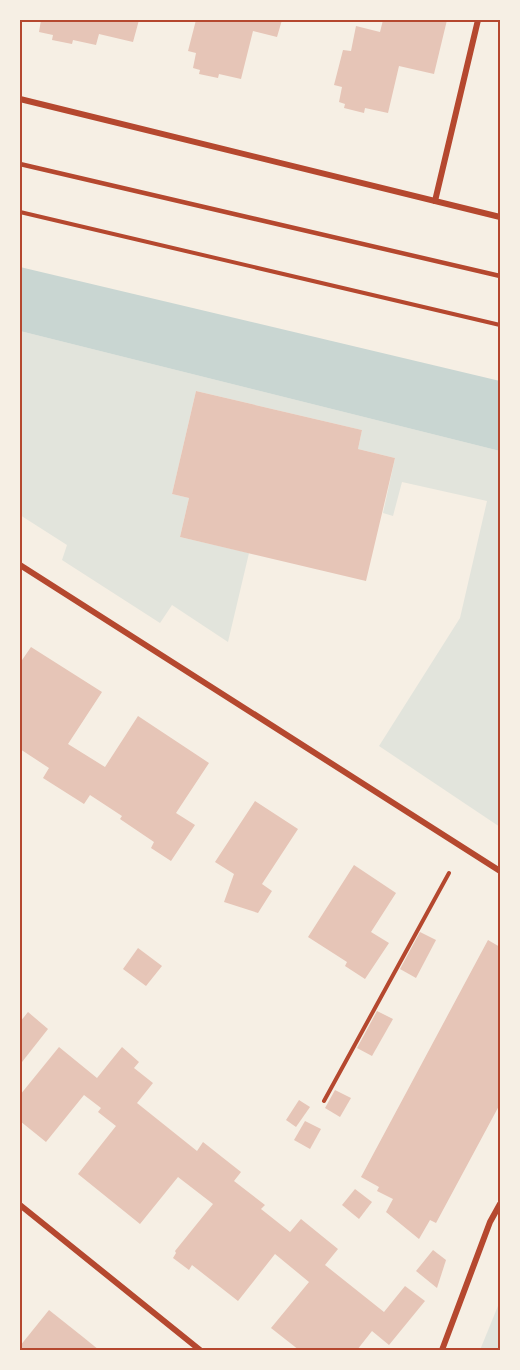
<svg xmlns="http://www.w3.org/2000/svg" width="520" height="1370" viewBox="0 0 520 1370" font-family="Roboto,sans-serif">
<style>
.green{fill:#e2e4dc}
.water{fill:#c9d6d2}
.building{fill:#e6c5b7}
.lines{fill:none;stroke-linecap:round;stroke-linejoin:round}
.path{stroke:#b5482f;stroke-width:4}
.service{stroke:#b5482f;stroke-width:4.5}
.minor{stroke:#b5482f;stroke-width:6}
.neatline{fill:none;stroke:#b5482f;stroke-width:2}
</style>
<rect width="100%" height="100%" fill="#f6efe4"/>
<g class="green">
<path d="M20 331 500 451V827L379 746 460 618 487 501 402 482 393 516 383 513 395 458 358 449 362 430 196 391 172 494 189 498 180 537 249 553 228 642 172 605 160 623 62 560 67 545 20 515Z"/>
<path d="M500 1301V1344L498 1350H480Z"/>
</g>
<path class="water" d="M20 267 500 381V451L20 331Z"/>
<g class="building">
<path d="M41 20H139L133 42 99 34 96 45 73 40 72 44 52 40 53 35 39 32Z"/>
<path d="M196 20H282L277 37 253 31 241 79 219 74 218 78 199 74 200 70 193 68 196 53 188 51Z"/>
<path d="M383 20H447L434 74 399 66 388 113 365 108 364 113 344 108 345 104 339 102 342 87 334 85 343 50 351 51 356 26 380 32Z"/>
<path d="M196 391 362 430 358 449 395 458 366 581 180 537 189 498 172 494Z"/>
<path d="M31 647 102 692 68 744 105 767 138 716 209 763 176 813 195 825 171 861 151 848 154 842 120 819 122 816 90 795 84 804 43 778 49 768 20 749V663Z"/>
<path d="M255 801 298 829 262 884 272 891 258 913 224 902 234 874 215 862Z"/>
<path d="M354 865 396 893 371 932 389 943 365 979 345 966 347 962 308 937Z"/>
<path d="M420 932 436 940 416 978 400 969Z"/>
<path d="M488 940 500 947V1104L436 1223 430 1220 419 1239 386 1212 393 1199 377 1191 379 1187 361 1177Z"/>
<path d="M138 948 162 966 146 986 123 969Z"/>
<path d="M377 1011 393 1019 372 1056 357 1048Z"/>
<path d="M28 1012 48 1029 22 1062 20 1060V1022Z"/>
<path d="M59 1047 97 1078 122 1047 139 1062 134 1068 153 1083 137 1103 197 1151 203 1142 241 1172 234 1181 265 1205 261 1209 290 1232 301 1219 338 1249 325 1265 384 1312 405 1286 425 1301 389 1345 372 1331 357 1350H299L271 1328 309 1282 275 1254 238 1301 192 1265 189 1270 173 1258 176 1253 175 1251 213 1204 178 1177 140 1224 78 1174 116 1126 98 1112 101 1108 84 1095 46 1142 20 1121V1095Z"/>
<path d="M335 1090 351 1098 340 1117 325 1108Z"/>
<path d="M299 1100 310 1107 296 1127 286 1120Z"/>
<path d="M305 1121 321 1129 310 1149 294 1140Z"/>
<path d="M355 1189 372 1202 359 1219 342 1205Z"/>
<path d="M433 1250 446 1260 437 1288 416 1271Z"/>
<path d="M49 1310 83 1337 99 1350H20V1346Z"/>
</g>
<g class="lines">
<g class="path">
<path d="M20 212 500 325"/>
<path d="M324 1101 449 873"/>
</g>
<path class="service" d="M20 164 500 276"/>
<g class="minor">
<path d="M20 99 500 217"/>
<path d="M435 201 478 20"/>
<path d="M20 565 500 871"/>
<path d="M20 1205 200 1350"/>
<path d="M442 1350 490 1222 500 1204"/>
</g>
</g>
<rect width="520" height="1370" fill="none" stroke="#f6efe4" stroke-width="42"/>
<rect x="21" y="21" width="478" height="1328" class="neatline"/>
</svg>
